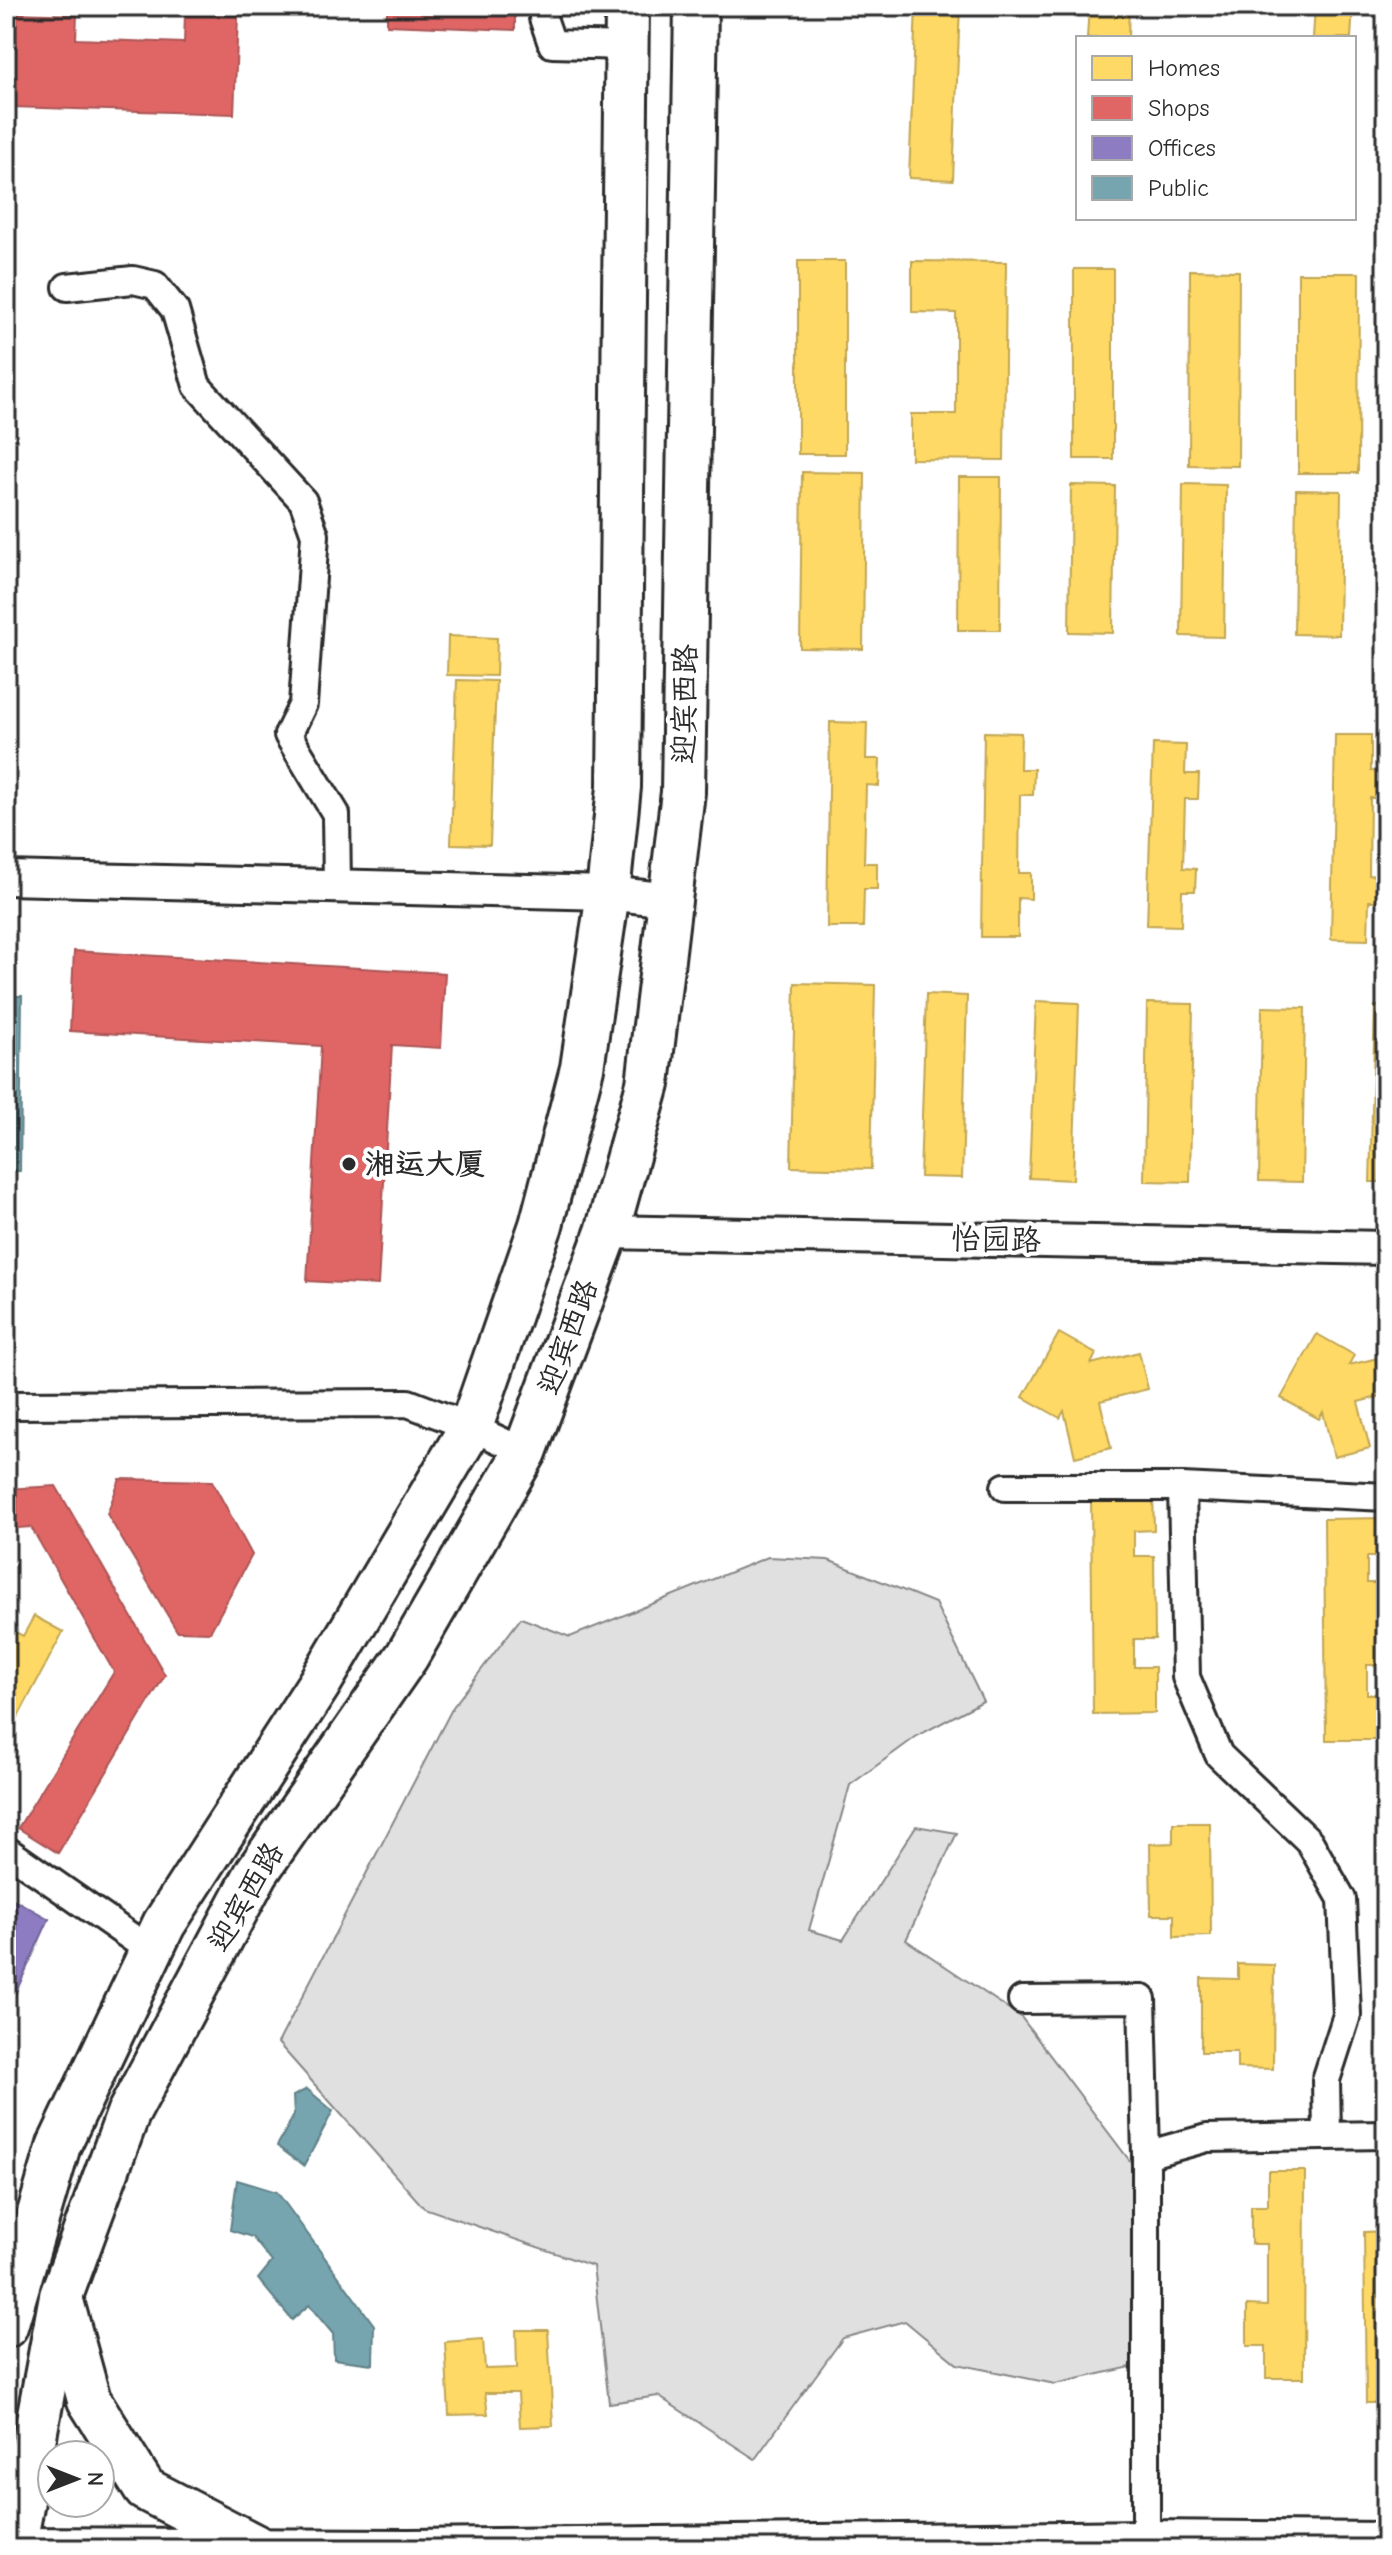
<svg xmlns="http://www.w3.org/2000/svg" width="1392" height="2555" viewBox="0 0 1392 2555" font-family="'Comic Neue','LXGW WenKai TC',sans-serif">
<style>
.green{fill:#e0e0e0;stroke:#868686;stroke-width:2}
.homes{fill:#ffd966;stroke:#bfa554;stroke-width:2}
.shops{fill:#e06666;stroke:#aa5454;stroke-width:2}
.offices{fill:#8e7cc3;stroke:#706495;stroke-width:2}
.public{fill:#76a5af;stroke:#608087;stroke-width:2}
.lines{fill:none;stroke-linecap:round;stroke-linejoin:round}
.minor-casing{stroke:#2b2b2b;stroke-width:32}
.tertiary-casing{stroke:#2b2b2b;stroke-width:38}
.secondary-casing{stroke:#2b2b2b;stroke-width:42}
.trunk-casing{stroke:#2b2b2b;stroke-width:48}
.minor{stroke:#fff;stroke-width:26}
.tertiary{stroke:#fff;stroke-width:32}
.secondary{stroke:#fff;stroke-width:36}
.trunk{stroke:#fff;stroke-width:42}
.poi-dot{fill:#2b2b2b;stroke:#fff;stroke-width:3}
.labels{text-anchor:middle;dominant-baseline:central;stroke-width:8;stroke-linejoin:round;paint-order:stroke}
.street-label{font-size:30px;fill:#2b2b2b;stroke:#fff}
.poi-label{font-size:30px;font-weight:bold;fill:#2b2b2b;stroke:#fff;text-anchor:start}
</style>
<rect width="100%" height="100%" fill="#fff"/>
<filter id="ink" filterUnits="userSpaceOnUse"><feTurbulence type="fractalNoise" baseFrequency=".0125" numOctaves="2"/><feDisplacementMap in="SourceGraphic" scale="16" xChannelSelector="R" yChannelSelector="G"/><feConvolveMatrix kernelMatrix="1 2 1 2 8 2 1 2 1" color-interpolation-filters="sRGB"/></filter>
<g filter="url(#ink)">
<path class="green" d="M768 1557 828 1560 935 1603 983 1701 917 1736 850 1785 809 1930 843 1940 916 1826 957 1833 906 1940 1021 2017 1136 2169 1131 2367 1055 2384 957 2364 905 2321 843 2338 755 2459 658 2396 609 2403 593 2266 424 2208 278 2043 453 1707 521 1618 570 1637Z"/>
<g class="homes">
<path d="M916 6H960L953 180 909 178Z"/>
<path d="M1089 6H1129L1128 38H1087Z"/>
<path d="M1315 6H1353L1351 38H1313Z"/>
<rect x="798" y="261" width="47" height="193"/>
<path d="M912 261 1006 262 1004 460 911 459V414H956V313L912 312Z"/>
<rect x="1074" y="269" width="39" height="190"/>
<path d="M1190 270 1239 271 1238 466 1189 465Z"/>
<path d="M1298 273H1359L1358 473H1298Z"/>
<path d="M802 472 865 473 863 649 800 648Z"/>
<path d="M959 477H1001L1000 630H958Z"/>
<path d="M1183 484 1226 485 1224 637 1181 636Z"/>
<path d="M1071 485 1115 486 1113 633 1069 632Z"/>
<path d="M1296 490 1341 491 1339 635 1294 634Z"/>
<path d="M448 636 497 638 496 676 447 675Z"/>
<path d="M457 680 496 681 490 845 451 844Z"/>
<path d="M830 722 867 723 866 759H880L879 786 866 785 864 863H877V889H864L863 927H827Z"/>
<path d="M984 732 1021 733 1020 769H1034L1033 795H1020L1019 873H1031V899L1018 898V937H981Z"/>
<path d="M1335 735H1371V771L1384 772V798H1370L1369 875 1382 876 1381 901H1369L1368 940 1331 939Z"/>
<path d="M1153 744 1186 745 1185 774H1199L1198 799H1185L1183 868 1196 869 1195 891H1182L1181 926 1147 925Z"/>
<path d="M795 983 875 985 871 1169 791 1167Z"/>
<path d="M926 994 967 996 962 1178 920 1177Z"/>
<path d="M1036 1001 1079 1003 1073 1180 1029 1178Z"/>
<path d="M1147 1003 1193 1004 1190 1182 1144 1181Z"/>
<path d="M1375 1006H1386V1182H1370Z"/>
<path d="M1262 1007 1305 1008 1302 1182 1259 1181Z"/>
<path d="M1059 1333 1096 1354 1091 1364 1139 1352 1148 1389 1100 1401 1111 1448 1075 1457 1064 1411 1060 1418 1023 1397Z"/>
<path d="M1317 1334 1354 1355 1349 1365 1386 1356V1395L1358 1402 1370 1448 1334 1457 1323 1412 1319 1419 1281 1398Z"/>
<path d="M1091 1492H1153L1154 1530 1134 1531V1556H1154L1155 1639H1134V1667H1155V1713L1093 1714Z"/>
<path d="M1386 1518V1557H1367V1583H1386V1665H1367V1694H1386V1740H1326L1324 1519Z"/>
<path d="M34 1616 63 1632 16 1721 6 1716V1627L23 1636Z"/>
<path d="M6 1718 14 1722 6 1737Z"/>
<path d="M1173 1823H1210L1211 1936 1174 1937V1915H1151L1150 1844 1173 1843Z"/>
<path d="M1238 1964 1274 1965 1273 2069 1237 2068V2052H1201V1978L1238 1979Z"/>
<path d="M1268 2171H1305L1304 2378H1266V2346H1247V2305L1267 2306V2244H1251V2206H1268Z"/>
<path d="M1386 2231V2403H1366L1364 2232Z"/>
<path d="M516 2330H548L553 2426 520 2427 518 2393H485L488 2414 449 2415 445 2342 483 2339 485 2369 517 2368Z"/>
</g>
<g class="shops">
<path d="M387 6H515V30L387 25Z"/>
<path d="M15 13 77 15 76 39 184 43 185 14 238 16 234 114 12 107Z"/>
<path d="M74 951 445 973 441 1048 392 1045 378 1285 307 1281 321 1046 70 1031Z"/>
<path d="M120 1479 212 1481 252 1555 210 1632 177 1631 107 1514Z"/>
<path d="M56 1486 165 1675 58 1853 18 1828 114 1672 31 1527 6 1529V1489Z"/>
</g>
<path class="offices" d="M6 1895 49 1919 6 2014Z"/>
<g class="public">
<path d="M6 996H22L20 1171H6Z"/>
<path d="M307 2089 333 2111 304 2166 277 2146 294 2115 293 2096Z"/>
<path d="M237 2180 277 2192 374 2325 373 2364 334 2359 333 2334 309 2305 292 2320 258 2279 272 2262 252 2237 230 2230Z"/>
</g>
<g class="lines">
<g class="minor-casing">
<g id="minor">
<path d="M543 6V18L552 44 627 46"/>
<path d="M67 287 133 280 155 285 175 310 197 386 303 501 315 535 303 704 288 735 336 814 337 886"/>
<path d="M6 1405 408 1403 471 1427 525 1452"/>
<path d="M1005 1487H1182L1186 1677 1219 1755 1309 1841 1342 1899 1347 2015 1326 2080 1327 2135"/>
<path d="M1182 1487 1386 1497"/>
<path d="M6 1850 151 1951"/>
<path d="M1022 2000 1142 1999 1146 2155"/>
<path d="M1146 2539V2155L1207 2138 1386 2135"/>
</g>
</g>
<g class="tertiary-casing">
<g id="tertiary">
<path d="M6 878 608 893 670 900"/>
<path d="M607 1232 1386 1248"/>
</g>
</g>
<g class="secondary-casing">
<path id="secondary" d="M6 2546 409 2548 1146 2539 1386 2541"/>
</g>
<g class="trunk-casing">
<g id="trunk">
<path d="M63 2305 89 2400 145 2489 255 2546"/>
<path d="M6 2326 59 2145 164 1924 319 1684 471 1427 541 1225 582 1068 608 893 619 787 627 6"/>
<path d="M14 2549 61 2296 128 2114 257 1872 407 1656 525 1452 607 1232 648 1084 683 792 696 6"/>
</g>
</g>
<use href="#minor" class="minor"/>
<use href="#tertiary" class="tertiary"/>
<use href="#secondary" class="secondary"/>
<use href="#trunk" class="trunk"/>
</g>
</g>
<circle class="poi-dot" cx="349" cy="1164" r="8"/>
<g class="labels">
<g class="street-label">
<text transform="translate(685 704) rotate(-89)">迎宾西路</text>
<text transform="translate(996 1240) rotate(1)">怡园路</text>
<text transform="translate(568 1337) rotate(-70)">迎宾西路</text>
<text transform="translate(246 1897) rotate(-60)">迎宾西路</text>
</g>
<g class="poi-label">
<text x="365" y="1164">湘运大厦</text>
</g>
</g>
<rect width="1392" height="2555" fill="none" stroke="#fff" stroke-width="32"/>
<rect x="16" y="16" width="1360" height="2523" fill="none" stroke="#2b2b2b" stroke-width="3" filter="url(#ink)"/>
<rect x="1076" y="36" width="280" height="184" fill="#ffffff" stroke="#aaaaaa" stroke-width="2"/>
<rect x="1092" y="56" width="40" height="24" fill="#ffd966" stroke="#aaaaaa" stroke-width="2"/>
<text x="1148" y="76" font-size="24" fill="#2b2b2b">Homes</text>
<rect x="1092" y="96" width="40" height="24" fill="#e06666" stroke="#aaaaaa" stroke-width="2"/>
<text x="1148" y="116" font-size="24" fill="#2b2b2b">Shops</text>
<rect x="1092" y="136" width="40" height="24" fill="#8e7cc3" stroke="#aaaaaa" stroke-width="2"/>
<text x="1148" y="156" font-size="24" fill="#2b2b2b">Offices</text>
<rect x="1092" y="176" width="40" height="24" fill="#76a5af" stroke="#aaaaaa" stroke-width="2"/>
<text x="1148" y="196" font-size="24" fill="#2b2b2b">Public</text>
<g transform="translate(76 2479) rotate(90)"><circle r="38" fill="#ffffff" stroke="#aaaaaa" stroke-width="2"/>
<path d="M0-6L14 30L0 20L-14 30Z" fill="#2b2b2b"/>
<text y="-12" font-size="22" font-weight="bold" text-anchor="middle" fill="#2b2b2b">N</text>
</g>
</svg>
